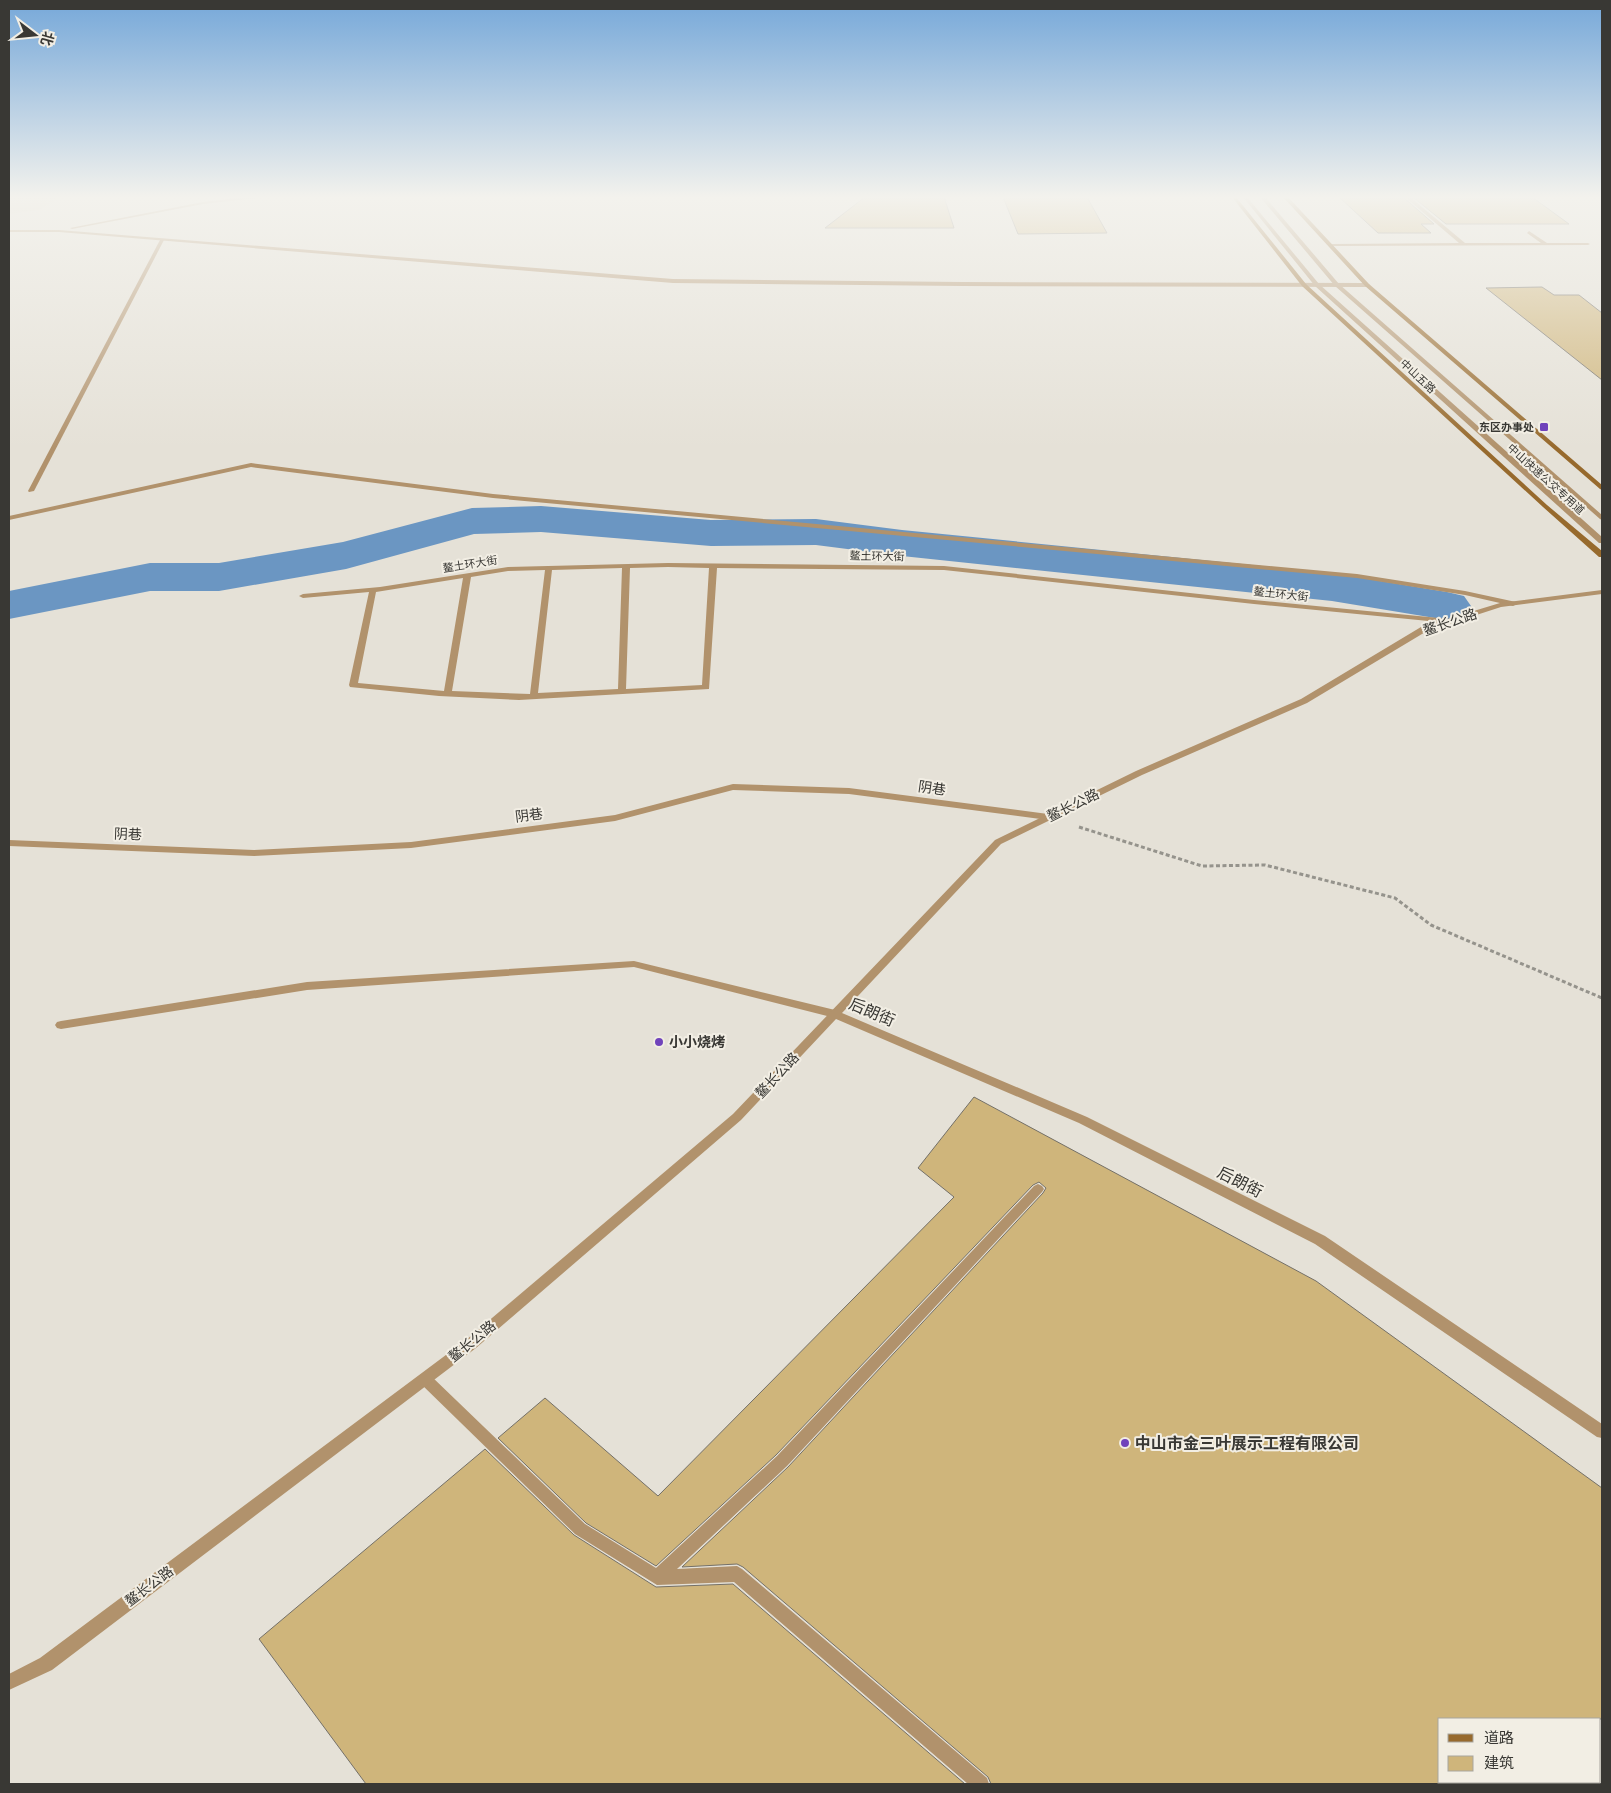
<svg xmlns="http://www.w3.org/2000/svg" width="1611" height="1793" viewBox="0 0 1611 1793" font-family="'DM Sans','Noto Sans SC',sans-serif">
<style>
.built{fill:#ddd6c5}
.lines{fill:none;stroke-linecap:round;stroke-linejoin:round}
.river{fill:#6b96c2;fill-rule:evenodd}
.building{fill:#cfb57b;stroke:#747068}
.path{stroke:#95938c;stroke-width:3;stroke-dasharray:4 2.5;stroke-linecap:butt}
.service{fill:#b1926c;fill-rule:evenodd}
.minor{fill:#b1926c;fill-rule:evenodd}
.tertiary{fill:#b1926c;fill-rule:evenodd}
.secondary{fill:#976a2d;fill-rule:evenodd}
.poi-dot{fill:#7043bb;stroke:#f2eee4;stroke-width:2}
.labels{text-anchor:middle;dominant-baseline:central;stroke-width:4;stroke-linejoin:round;paint-order:stroke}
.far-street-label{font-size:11px;fill:#393834;stroke:#f2eee4}
.far-poi-label{font-size:11px;font-weight:bold;fill:#393834;stroke:#f2eee4;text-anchor:end}
.street-label{font-size:14px;fill:#393834;stroke:#f2eee4}
.poi-label{font-size:14px;font-weight:bold;fill:#393834;stroke:#f2eee4;text-anchor:start}
.near-street-label{font-size:16px;fill:#393834;stroke:#f2eee4}
.near-poi-label{font-size:16px;font-weight:bold;fill:#393834;stroke:#f2eee4;text-anchor:start}
</style>
<rect width="100%" height="100%" fill="#e5e1d7"/>
<path class="built" d="M9 197H60L39 210 9 214Z"/>
<g class="lines">
<path class="river" d="M541 506 711 520 816 519 902 530 1332 573 1447 592 1464 596 1471 606 1464 616 1447 620 1332 601 902 556 816 545 711 546 541 532 474 534 346 569 219 591H150L9 619V591L150 563H219L343 542 472 508Z"/>
</g>
<g class="building">
<path d="M865 197H944L954 228H825Z"/>
<path d="M1003 197H1087L1107 233 1018 234Z"/>
<path d="M1339 197H1403L1434 224H1421L1431 233H1378Z"/>
<path d="M1413 197H1532L1569 224H1446Z"/>
<path d="M1542 287 1554 295H1579L1602 313V380L1486 288Z"/>
<path d="M974 1097 1316 1281 1602 1488V1719H1440V1784H991L988 1777 743 1567 737 1564 682 1567 788 1467 1043 1193 1046 1188 1039 1182 1033 1185 776 1455 656 1566 586 1523 498 1438 545 1398 658 1496 954 1197 918 1168Z"/>
<path d="M485 1449 574 1535 656 1587 733 1584 965 1784H366L259 1639Z"/>
</g>
<g class="lines">
<path class="path" d="M1079 827 1202 866 1265 865 1395 898 1431 925 1602 998"/>
<g class="service">
<path d="M1243 197H1247L1319 284 1602 537V543H1599L1315 286Z"/>
<path d="M1260 197H1265L1339 284 1602 515V520L1600 519 1335 286Z"/>
<path d="M1038 1184 1042 1186 1044 1189 1042 1192 787 1466 677 1569 737 1566 742 1569 987 1778 989 1784H968L734 1582 657 1585 575 1534 420 1383 418 1379 420 1375 425 1373 430 1375 585 1524 656 1568 777 1456 1034 1186Z"/>
</g>
<g class="minor">
<path d="M1405 197H1410L1465 243H1541L1527 233 1529 231 1547 243H1588L1590 244 1588 245 1331 246 1329 245 1331 244 1459 243Z"/>
<path d="M162 239 164 240 34 491 29 492 28 491 160 240Z"/>
<path d="M251 463 493 494 1357 574 1465 591 1516 602 1517 604 1513 606 1465 595 1357 578 493 498 251 467 9 520V516Z"/>
<path d="M668 563 944 566 1254 600 1449 619 1453 621 1449 623 1254 604 944 570 717 568 709 689 519 700 439 696 350 687 349 685 369 592 303 598 299 596 303 594 380 587 508 567ZM668 567 709 568 702 685 626 689 630 568ZM622 568 618 689 538 693 552 570ZM545 570 530 694 452 691 471 577 508 571ZM463 578 444 691 358 683 376 592Z"/>
<path d="M733 784 849 788 1048 814 1053 817 1048 820 849 794 733 790 615 821 411 848 254 856 9 846V840L254 850 411 842 615 815Z"/>
<path d="M634 961 835 1010 839 1011 840 1014 839 1017 835 1018 634 967 307 990 61 1029 57 1028 55 1025 57 1022 61 1021 307 982Z"/>
</g>
<g class="tertiary">
<path d="M248 197H265L203 204 72 229 70 228 203 202Z"/>
<path d="M9 230H59L673 279 962 282 1367 283 1370 285 1367 287 962 286 673 283 59 232H9Z"/>
<path d="M1602 590V594L1501 607 1427 631 1307 703 1142 775 1001 844 842 1013 1087 1117 1325 1236 1602 1424V1438L1597 1437 1315 1244 1079 1123 836 1019 741 1120 476 1348 52 1670 9 1690V1674L40 1658 466 1340 733 1114 995 840 1136 771 1301 699 1421 627 1500 603Z"/>
</g>
<g class="secondary">
<path d="M1232 197H1236L1306 284 1547 505 1602 551V557H1599L1543 507 1302 286Z"/>
<path d="M1283 197H1288L1369 284 1602 485V490L1600 489 1365 286Z"/>
</g>
</g>
<linearGradient id="sky" x2="0" y2="1"><stop stop-color="#76a8d9"/><stop offset="0.44" stop-color="#f3f2ed"/><stop offset="1" stop-color="#f3f2ed" stop-opacity="0"/></linearGradient>
<rect width="1611" height="448" fill="url(#sky)"/>
<g class="poi-dot">
<rect x="1539" y="422" width="10" height="10" rx="2.5"/>
<circle cx="659" cy="1042" r="5"/>
<circle cx="1125" cy="1443" r="5"/>
</g>
<g class="labels">
<g class="far-street-label">
<text transform="translate(1418 376) rotate(43)">中山五路</text>
<text transform="translate(1546 479) rotate(42)">中山快速公交专用道</text>
<text transform="translate(877 556) rotate(1)">鳌土环大街</text>
<text transform="translate(470 564) rotate(-9)">鳌土环大街</text>
<text transform="translate(1281 594) rotate(6)">鳌土环大街</text>
</g>
<g class="far-poi-label">
<text x="1534" y="427">东区办事处</text>
</g>
<g class="street-label">
<text transform="translate(1450 622) rotate(-19)">鳌长公路</text>
<text transform="translate(932 788) rotate(8)">阴巷</text>
<text transform="translate(1073 805) rotate(-26)">鳌长公路</text>
<text transform="translate(529 815) rotate(-7)">阴巷</text>
<text transform="translate(128 834) rotate(2)">阴巷</text>
<text transform="translate(777 1075) rotate(-47)">鳌长公路</text>
<text transform="translate(472 1341) rotate(-39)">鳌长公路</text>
<text transform="translate(149 1586) rotate(-37)">鳌长公路</text>
</g>
<g class="poi-label">
<text x="669" y="1042">小小烧烤</text>
</g>
<g class="near-street-label">
<text transform="translate(872 1012) rotate(23)">后朗街</text>
<text transform="translate(1240 1182) rotate(27)">后朗街</text>
</g>
<g class="near-poi-label">
<text x="1135" y="1443">中山市金三叶展示工程有限公司</text>
</g>
</g>
<rect width="1611" height="1793" fill="none" stroke="#393834" stroke-width="20"/>
<rect x="1438" y="1718" width="162" height="65" fill="#f2eee4" stroke="#a8a59e"/>
<rect x="1448" y="1734" width="25" height="8" fill="#976a2d" stroke="#a8a59e"/>
<text x="1484" y="1743" font-size="15" fill="#393834">道路</text>
<rect x="1448" y="1756" width="25" height="15" fill="#cfb57b" stroke="#a8a59e"/>
<text x="1484" y="1768" font-size="15" fill="#393834">建筑</text>
<g transform="translate(35 35) rotate(106)" stroke="#f2eee4" stroke-width="4" paint-order="stroke">
<path d="M0-4L9 19L0 12L-9 19Z" fill="#393834"/>
<text y="-8" font-size="14" font-weight="bold" text-anchor="middle" fill="#393834">北</text>
</g>
</svg>
